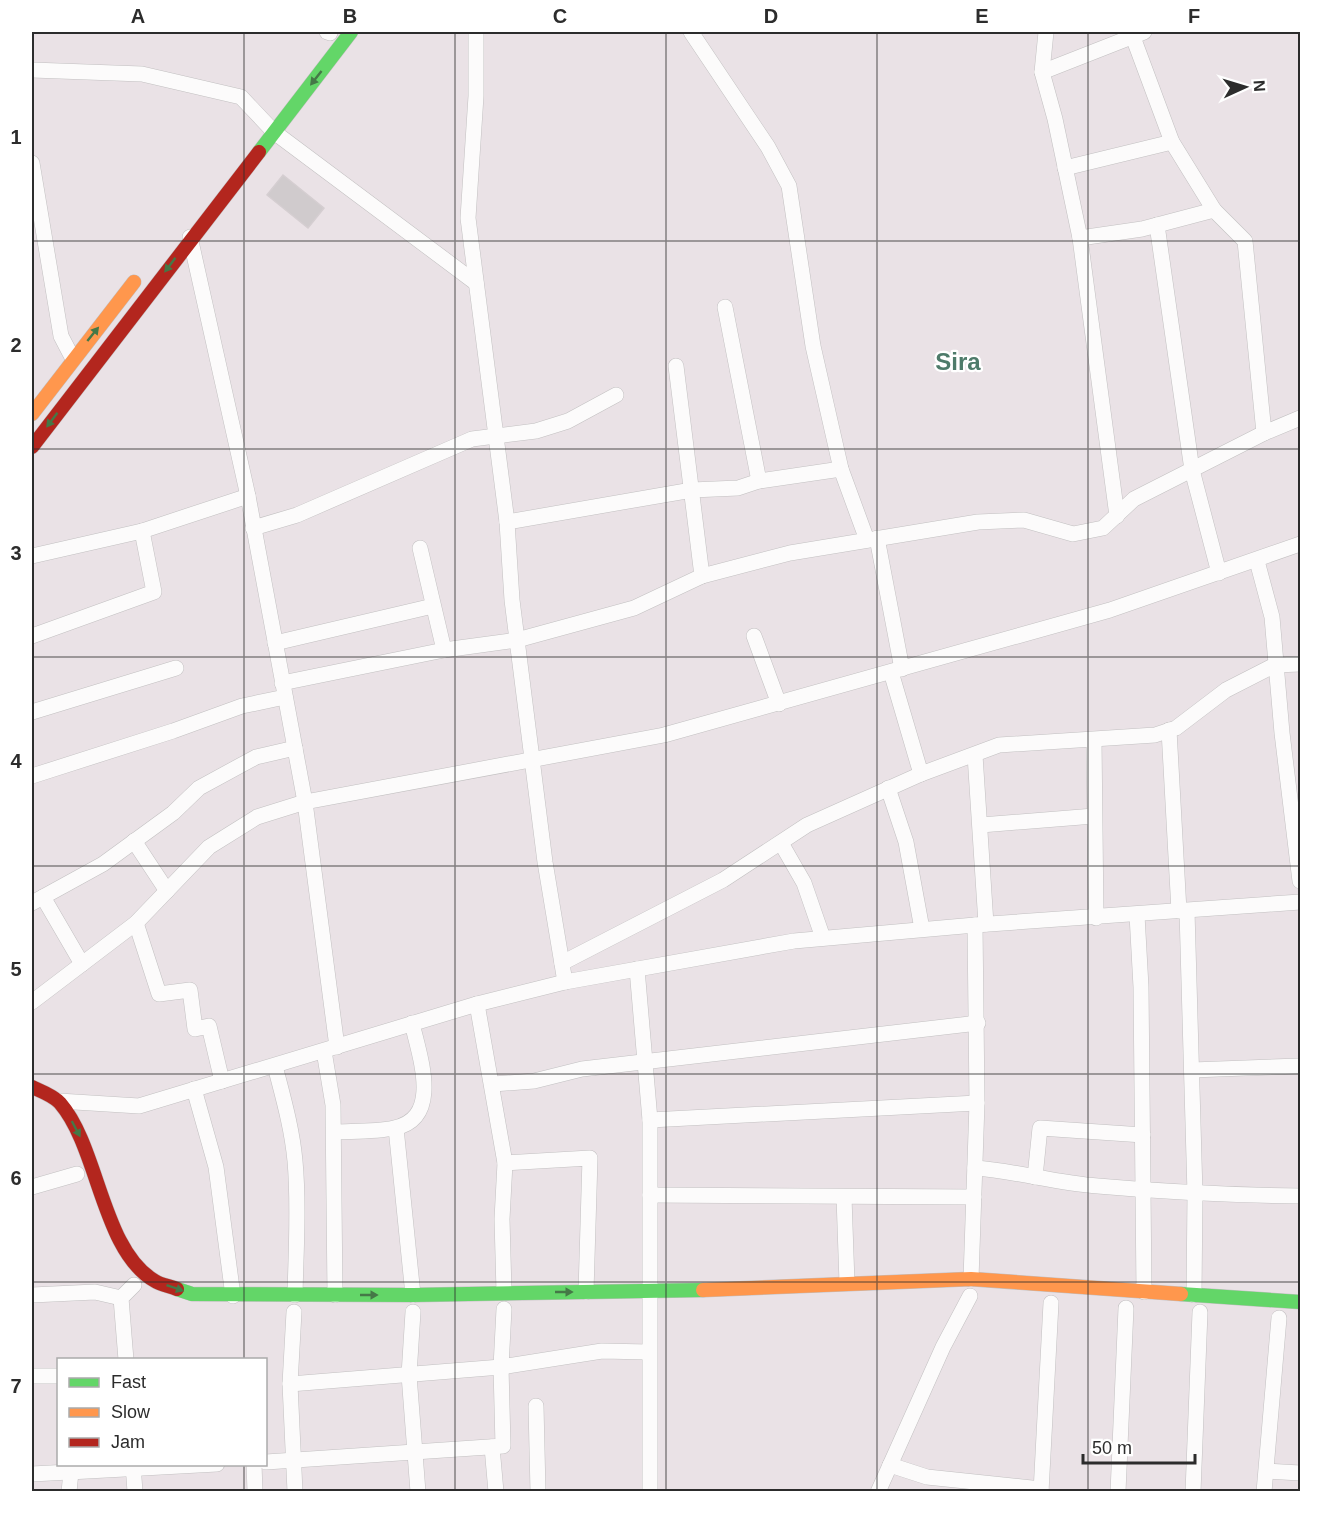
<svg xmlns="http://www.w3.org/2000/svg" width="1332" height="1523" viewBox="0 0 1332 1523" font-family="Arial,sans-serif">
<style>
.building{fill:#d0cbcd;stroke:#d5ced1;stroke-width:1.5}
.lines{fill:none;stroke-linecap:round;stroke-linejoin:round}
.street-casing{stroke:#c2c0c1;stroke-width:16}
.fast-casing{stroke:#c1bfc0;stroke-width:15}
.slow-casing{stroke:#c1bfc0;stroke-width:15}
.jam-casing{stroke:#c1bfc0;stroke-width:15}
.street{stroke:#fcfbfb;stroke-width:15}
.fast{stroke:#63d668;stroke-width:14}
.slow{stroke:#ff974d;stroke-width:14}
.jam{stroke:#b3261e;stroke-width:14}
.oneway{fill:#457847}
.grid{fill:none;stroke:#2c2c2c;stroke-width:1.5;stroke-opacity:0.55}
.labels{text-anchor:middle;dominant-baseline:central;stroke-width:4.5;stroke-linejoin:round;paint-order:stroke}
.district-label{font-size:24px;font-weight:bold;fill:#4e7b6a;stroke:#fff}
.neatline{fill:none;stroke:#2c2c2c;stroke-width:2}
.grid-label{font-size:20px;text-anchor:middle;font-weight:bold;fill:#2c2c2c}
</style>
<rect width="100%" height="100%" fill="#eae2e6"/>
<path class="building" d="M283 175 324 208 308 228 267 195Z"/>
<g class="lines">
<g class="street-casing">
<g id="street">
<path d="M327 32 330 33"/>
<path d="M476 32V96L468 218 507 522 512 600 545 862 565 982"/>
<path d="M691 32 768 147 789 186 813 346 841 469 867 540"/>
<path d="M1046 32 1042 72 1055 119 1080 238 1117 516"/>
<path d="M1133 37 1172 142 1214 210"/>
<path d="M32 70 142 74 241 97 274 132 476 283"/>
<path d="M1042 72 1144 32"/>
<path d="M32 163 61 336 73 359"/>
<path d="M1065 168 1172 142"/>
<path d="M1157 225 1192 470 1219 573"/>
<path d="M190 237 248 496 305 802 337 1047"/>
<path d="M1080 238 1142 229 1214 210 1245 241 1264 433"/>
<path d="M725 307 759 481"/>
<path d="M676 366 702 576"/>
<path d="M507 522 692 490 738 488 759 481 841 469"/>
<path d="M253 528 297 515 472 439 536 431 568 421 616 395"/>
<path d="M877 538 902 669"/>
<path d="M420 548 444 650"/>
<path d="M32 556 142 531 248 496"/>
<path d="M1257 561 1272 617 1282 733 1300 881"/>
<path d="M32 636 154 592 142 531"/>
<path d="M754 636 779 704"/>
<path d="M275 643 433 606"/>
<path d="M891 672 921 774"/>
<path d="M282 683 444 650 517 640 634 608 702 576 790 553 978 522 1024 520 1073 534 1103 528 1134 499 1264 433 1300 418"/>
<path d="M32 712 176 668"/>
<path d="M1169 730 1179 911"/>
<path d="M1094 740 1096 918"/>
<path d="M975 755 986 924"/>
<path d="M32 776 173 731 242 706 285 697"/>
<path d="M888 788 906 842 922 929"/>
<path d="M981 825 1094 816"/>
<path d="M134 841 167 891"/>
<path d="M781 843 804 883 823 938"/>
<path d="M43 897 82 964"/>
<path d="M32 903 103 864 173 813 199 788 256 757 295 748"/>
<path d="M1187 911 1195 1194 1194 1295"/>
<path d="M1137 915 1141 987 1144 1292"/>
<path d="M136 923 159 994 190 990 195 1029 209 1026 222 1081"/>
<path d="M562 963 723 880 807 825 921 774 999 745 1155 735 1176 728 1226 690 1275 665 1300 664"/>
<path d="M637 969 650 1120V1492"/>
<path d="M32 1002 136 923 209 847 257 817 305 802 664 735 1110 610 1300 544"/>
<path d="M477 1004 505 1163 502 1219 504 1292"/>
<path d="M324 1051 333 1105 335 1295"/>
<path d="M275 1066C283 1097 292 1128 295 1161 299 1205 296 1251 295 1295"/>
<path d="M1192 1070 1300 1066"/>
<path d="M493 1084 534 1081 582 1069 978 1023"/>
<path d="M194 1089 216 1167 233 1296"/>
<path d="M59 1101 139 1106 477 1004 565 982 794 941 975 925 1300 902"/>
<path d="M650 1120 977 1103"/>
<path d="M396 1128 413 1295"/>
<path d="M334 1132C353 1131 375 1132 394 1128 443 1118 419 1055 412 1023"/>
<path d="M505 1163 590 1158 586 1292"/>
<path d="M975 1168C1016 1171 1056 1183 1098 1186 1165 1192 1233 1195 1300 1196"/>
<path d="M1035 1177 1040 1128 1143 1135"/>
<path d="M32 1187 77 1174"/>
<path d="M650 1195 974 1197"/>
<path d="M844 1197 847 1283"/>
<path d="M971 1279 977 1103 975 925"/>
<path d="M32 1295 95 1292 121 1298"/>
<path d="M294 1312 290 1384 295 1492"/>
<path d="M413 1312 409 1375 418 1492"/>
<path d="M126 1360 121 1298 134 1285"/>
<path d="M32 1376H58"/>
<path d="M290 1384 501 1367 602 1351 648 1352"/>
<path d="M536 1406 538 1492"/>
<path d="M492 1447 496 1492"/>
<path d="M266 1462 503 1446 501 1367 504 1309"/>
<path d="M133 1464 135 1492"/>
<path d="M254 1464 255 1492"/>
<path d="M890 1465 927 1477 1041 1489"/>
<path d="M1267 1471 1300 1473"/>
<path d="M32 1474 217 1464"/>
<path d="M69 1492 71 1472"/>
<path d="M878 1492 943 1347 970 1296"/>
<path d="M1041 1492 1051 1303"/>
<path d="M1118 1492 1126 1308"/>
<path d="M1193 1492 1200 1312"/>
<path d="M1264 1492 1279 1318"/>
</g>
</g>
<g class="fast-casing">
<g id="fast">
<path d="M259 152 351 32"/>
<path d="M177 1289 192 1294 413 1295 703 1290"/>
<path d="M1181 1294 1300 1302"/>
</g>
</g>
<g class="slow-casing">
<g id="slow">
<path d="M32 414 134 282"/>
<path d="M703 1290 971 1279 1181 1294"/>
</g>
</g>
<g class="jam-casing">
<g id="jam">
<path d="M32 447 259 152"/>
<path d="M32 1087C41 1091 54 1096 60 1103 99 1148 102 1251 155 1281 161 1285 170 1286 177 1289"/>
</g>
</g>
<use href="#street" class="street"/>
<use href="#fast" class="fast"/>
<use href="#slow" class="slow"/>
<use href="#jam" class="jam"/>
</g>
<defs><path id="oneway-solid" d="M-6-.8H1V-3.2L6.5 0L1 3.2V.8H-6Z" transform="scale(1.5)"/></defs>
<g class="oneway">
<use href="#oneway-solid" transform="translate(316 78) rotate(128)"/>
<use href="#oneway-solid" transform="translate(170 265) rotate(127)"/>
<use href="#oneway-solid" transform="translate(93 334) rotate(-51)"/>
<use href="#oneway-solid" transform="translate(52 420) rotate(127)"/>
<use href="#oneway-solid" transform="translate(76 1129) rotate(62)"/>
<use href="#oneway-solid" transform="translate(175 1288) rotate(19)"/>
<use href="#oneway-solid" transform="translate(564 1292)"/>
<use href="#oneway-solid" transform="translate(369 1295)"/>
</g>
<path class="grid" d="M244 32V1360M455 32V1492M666 32V1492M877 32V1492M1088 32V1492M32 241H1300M32 449H1300M32 657H1300M32 866H1300M32 1074H1300M32 1282H1300M244 1464V1492"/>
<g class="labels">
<g class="district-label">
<text x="958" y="361">Sira</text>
</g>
</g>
<rect width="1332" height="1523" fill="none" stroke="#ffffff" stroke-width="66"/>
<rect x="57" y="1358" width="210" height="108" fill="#ffffff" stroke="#ababab" stroke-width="1.5"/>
<rect x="69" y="1378" width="30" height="9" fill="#63d668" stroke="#ababab" stroke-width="1.5"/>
<text x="111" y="1388" font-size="18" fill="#2c2c2c">Fast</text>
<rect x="69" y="1408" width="30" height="9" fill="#ff974d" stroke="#ababab" stroke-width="1.5"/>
<text x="111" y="1418" font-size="18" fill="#2c2c2c">Slow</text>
<rect x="69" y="1438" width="30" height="9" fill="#b3261e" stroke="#ababab" stroke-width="1.5"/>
<text x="111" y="1448" font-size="18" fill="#2c2c2c">Jam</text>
<g transform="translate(1245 87) rotate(86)" stroke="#ffffff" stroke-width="4.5" paint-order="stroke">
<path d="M0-4.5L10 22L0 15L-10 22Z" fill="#2c2c2c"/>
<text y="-9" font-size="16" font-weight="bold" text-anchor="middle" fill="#2c2c2c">N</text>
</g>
<path d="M1083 1454v9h112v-9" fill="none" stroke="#2c2c2c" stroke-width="3"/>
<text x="1092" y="1454" font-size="18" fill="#2c2c2c" stroke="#ffffff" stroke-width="4.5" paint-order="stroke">50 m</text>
<rect x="33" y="33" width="1266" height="1457" class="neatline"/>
<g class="grid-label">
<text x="138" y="23">A</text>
<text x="350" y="23">B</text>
<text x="560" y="23">C</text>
<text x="771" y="23">D</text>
<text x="982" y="23">E</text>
<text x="1194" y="23">F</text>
<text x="16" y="144">1</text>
<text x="16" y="352">2</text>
<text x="16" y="560">3</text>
<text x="16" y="768">4</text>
<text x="16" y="976">5</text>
<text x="16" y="1185">6</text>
<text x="16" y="1393">7</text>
</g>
</svg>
